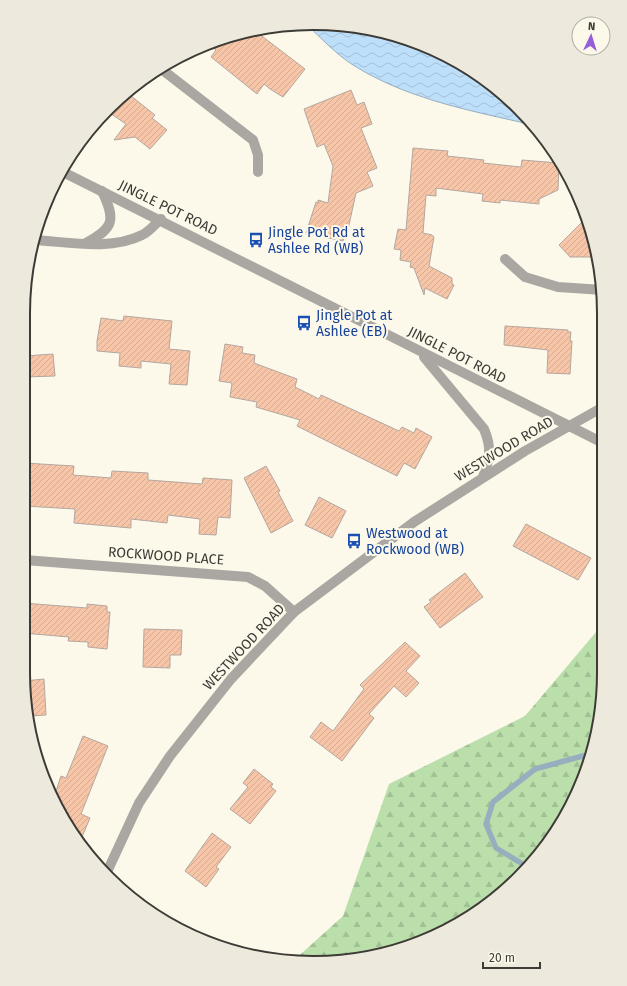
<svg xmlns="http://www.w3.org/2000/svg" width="627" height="986" viewBox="0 0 627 986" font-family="'Fira Sans',sans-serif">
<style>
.forest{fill:url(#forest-firs)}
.water{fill:url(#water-waves);stroke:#97aebf}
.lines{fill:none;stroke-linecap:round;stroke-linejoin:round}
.stream{stroke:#97aebf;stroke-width:5.5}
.building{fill:url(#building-hatch);stroke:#b4a79f}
.minor{stroke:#aaa7a2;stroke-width:10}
.labels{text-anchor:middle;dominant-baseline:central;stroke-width:4;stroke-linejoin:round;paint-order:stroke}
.street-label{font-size:14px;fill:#3d3b36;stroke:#fcf9eb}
.transit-label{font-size:14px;fill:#164399;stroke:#fcf9eb;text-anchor:start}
.rim{fill:none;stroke:#3d3b36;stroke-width:2}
</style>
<defs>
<pattern id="forest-firs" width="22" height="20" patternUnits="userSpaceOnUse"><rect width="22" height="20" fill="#badfab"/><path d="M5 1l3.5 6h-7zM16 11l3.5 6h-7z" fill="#a1c094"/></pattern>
<pattern id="water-waves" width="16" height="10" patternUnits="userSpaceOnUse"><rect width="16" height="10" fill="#bddffa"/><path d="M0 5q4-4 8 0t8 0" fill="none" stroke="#a3c0d7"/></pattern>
<pattern id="building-hatch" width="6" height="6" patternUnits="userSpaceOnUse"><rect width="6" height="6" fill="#f7c5a8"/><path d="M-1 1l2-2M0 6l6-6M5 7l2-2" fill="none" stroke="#d5aa91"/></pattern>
</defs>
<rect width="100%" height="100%" fill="#fcf9eb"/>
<path class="forest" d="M602 625V710L582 783 544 850 475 914 389 953 292 962 343 916 389 784 525 716Z"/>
<path class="water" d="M306 24C372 22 437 44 490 83 506 95 521 113 535 128L520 122C462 109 404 97 353 65 336 54 321 38 306 24Z"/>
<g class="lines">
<path class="stream" d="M526 866 496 848 486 824 493 802 535 769 590 754"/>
</g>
<g class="building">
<path d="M254 30 305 69 283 97 270 89 264 84 257 94 211 57 216 50 208 44 220 38Z"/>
<path d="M351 90 357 105 364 102 372 124 361 128 377 168 367 172 373 186 356 193 347 234 345 233 343 241 306 233 316 202 318 203V200L328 203 333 166 324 144 317 147 304 109Z"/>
<path d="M126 92 155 115 152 118 167 130 150 149 135 137 114 140 126 124 107 111Z"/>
<path d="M413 148 448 151 447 156 484 160 483 163 521 167 522 160 559 163 558 190 539 199V204L500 200V203L482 201 483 194 436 188V196L426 195 423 233 432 235 434 237 429 266 452 278V284L454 285 447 299 425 288 424 295 414 268 410 267 411 262 400 260 401 250 394 249 398 229 406 230Z"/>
<path d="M586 218 594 238 597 257H570L559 245Z"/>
<path d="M124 316 172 321 169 349 190 351 187 385 169 384 171 364 141 361V368L119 366 120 353 97 351V341L101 318 123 321Z"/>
<path d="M505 326 568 330V332H571L570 341H572L570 374 547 373 548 350 504 345Z"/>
<path d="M225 344 243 347 242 353 255 355 254 363 297 379 295 387 319 399 321 395 399 431 402 427 414 433 416 428 432 437 415 469 404 463 397 476 297 426 300 420 256 407 257 402 230 397 232 383 219 381Z"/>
<path d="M53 354 55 376 25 377V356Z"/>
<path d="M24 463 74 466 73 475 111 478 112 471 148 473V480L202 484 203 478 232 480 230 518 218 517 216 535 199 534 200 519 168 515 167 523 131 519V528L74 523 75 509 24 506Z"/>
<path d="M266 466 280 491 278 492 293 521 271 533 244 478Z"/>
<path d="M319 497 346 511 332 538 305 525Z"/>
<path d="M526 524 591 558 578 580 513 546Z"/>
<path d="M465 573 483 597 440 628 424 607 431 602 429 600Z"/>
<path d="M23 603 87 608V604L107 606V612H110L107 649 88 647V642L68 641 69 637 23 633Z"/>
<path d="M144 629 182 630 181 655H170V668L143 667Z"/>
<path d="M405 642 420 656 406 671 419 683 406 697 394 686 369 714 374 718 342 761 310 737 321 722 333 731 364 689 360 685Z"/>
<path d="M44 679 46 715 30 716 24 681Z"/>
<path d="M83 736 108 746 81 814 90 818 82 837 72 834 54 797 61 776 66 778Z"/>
<path d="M254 769 273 784 271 787 276 791 250 824 230 809 248 787 243 783Z"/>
<path d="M212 833 231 847 216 867 219 869 206 887 185 871Z"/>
</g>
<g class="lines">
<g class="minor">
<path d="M160 68 253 140 258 155V172"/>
<path d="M63 172C243 261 423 353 603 443"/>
<path d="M35 240C69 242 110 251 142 235 149 232 155 224 161 219"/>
<path d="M86 243C114 228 116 220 102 191"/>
<path d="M505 259 525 277 558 287 603 290"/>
<path d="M424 357 484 429C492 448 490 458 483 477"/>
<path d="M24 560 248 577 265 586 294 612"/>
<path d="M107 872 139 803 170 756 231 679 294 612 414 522 525 451 603 407"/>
</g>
</g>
<defs>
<g id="bus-bare" transform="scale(1.2)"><path d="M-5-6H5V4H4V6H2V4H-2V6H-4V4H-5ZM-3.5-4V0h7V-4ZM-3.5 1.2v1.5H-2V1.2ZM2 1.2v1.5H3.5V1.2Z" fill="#1a4fb4" stroke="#fcf9eb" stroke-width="2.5" paint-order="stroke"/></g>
</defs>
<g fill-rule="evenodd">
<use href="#bus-bare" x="256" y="240"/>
<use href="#bus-bare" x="304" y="323"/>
<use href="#bus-bare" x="354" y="541"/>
</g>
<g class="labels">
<g class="street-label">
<text transform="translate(168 208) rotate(26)">JINGLE POT ROAD</text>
<text transform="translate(457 355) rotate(27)">JINGLE POT ROAD</text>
<text transform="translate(504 449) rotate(-31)">WESTWOOD ROAD</text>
<text transform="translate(166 556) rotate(4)">ROCKWOOD PLACE</text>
<text transform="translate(244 647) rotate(-47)">WESTWOOD ROAD</text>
</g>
<g class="transit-label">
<text x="268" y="232">Jingle Pot Rd at<tspan x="268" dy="16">Ashlee Rd (WB)</tspan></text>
<text x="316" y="315">Jingle Pot at<tspan x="316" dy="16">Ashlee (EB)</tspan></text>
<text x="366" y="533">Westwood at<tspan x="366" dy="16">Rockwood (WB)</tspan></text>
</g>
</g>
<path d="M0 0H627V986H0ZM313 30H314A283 283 0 0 1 597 313V673A283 283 0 0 1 314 956H313A283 283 0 0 1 30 673V313A283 283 0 0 1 313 30Z" fill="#edeadd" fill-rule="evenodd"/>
<path class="rim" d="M313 30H314A283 283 0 0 1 597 313V673A283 283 0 0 1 314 956H313A283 283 0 0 1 30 673V313A283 283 0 0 1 313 30Z"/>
<g transform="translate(591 36) rotate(4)"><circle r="19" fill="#fcf9eb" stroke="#b0ada3"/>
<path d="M0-3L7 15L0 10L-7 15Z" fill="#955fd7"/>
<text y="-6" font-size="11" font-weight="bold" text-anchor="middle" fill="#3d3b36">N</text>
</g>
<path d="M483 962v6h57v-6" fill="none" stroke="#3d3b36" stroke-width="2"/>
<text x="489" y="962" font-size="12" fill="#3d3b36" stroke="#fcf9eb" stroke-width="3" paint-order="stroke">20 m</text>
</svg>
